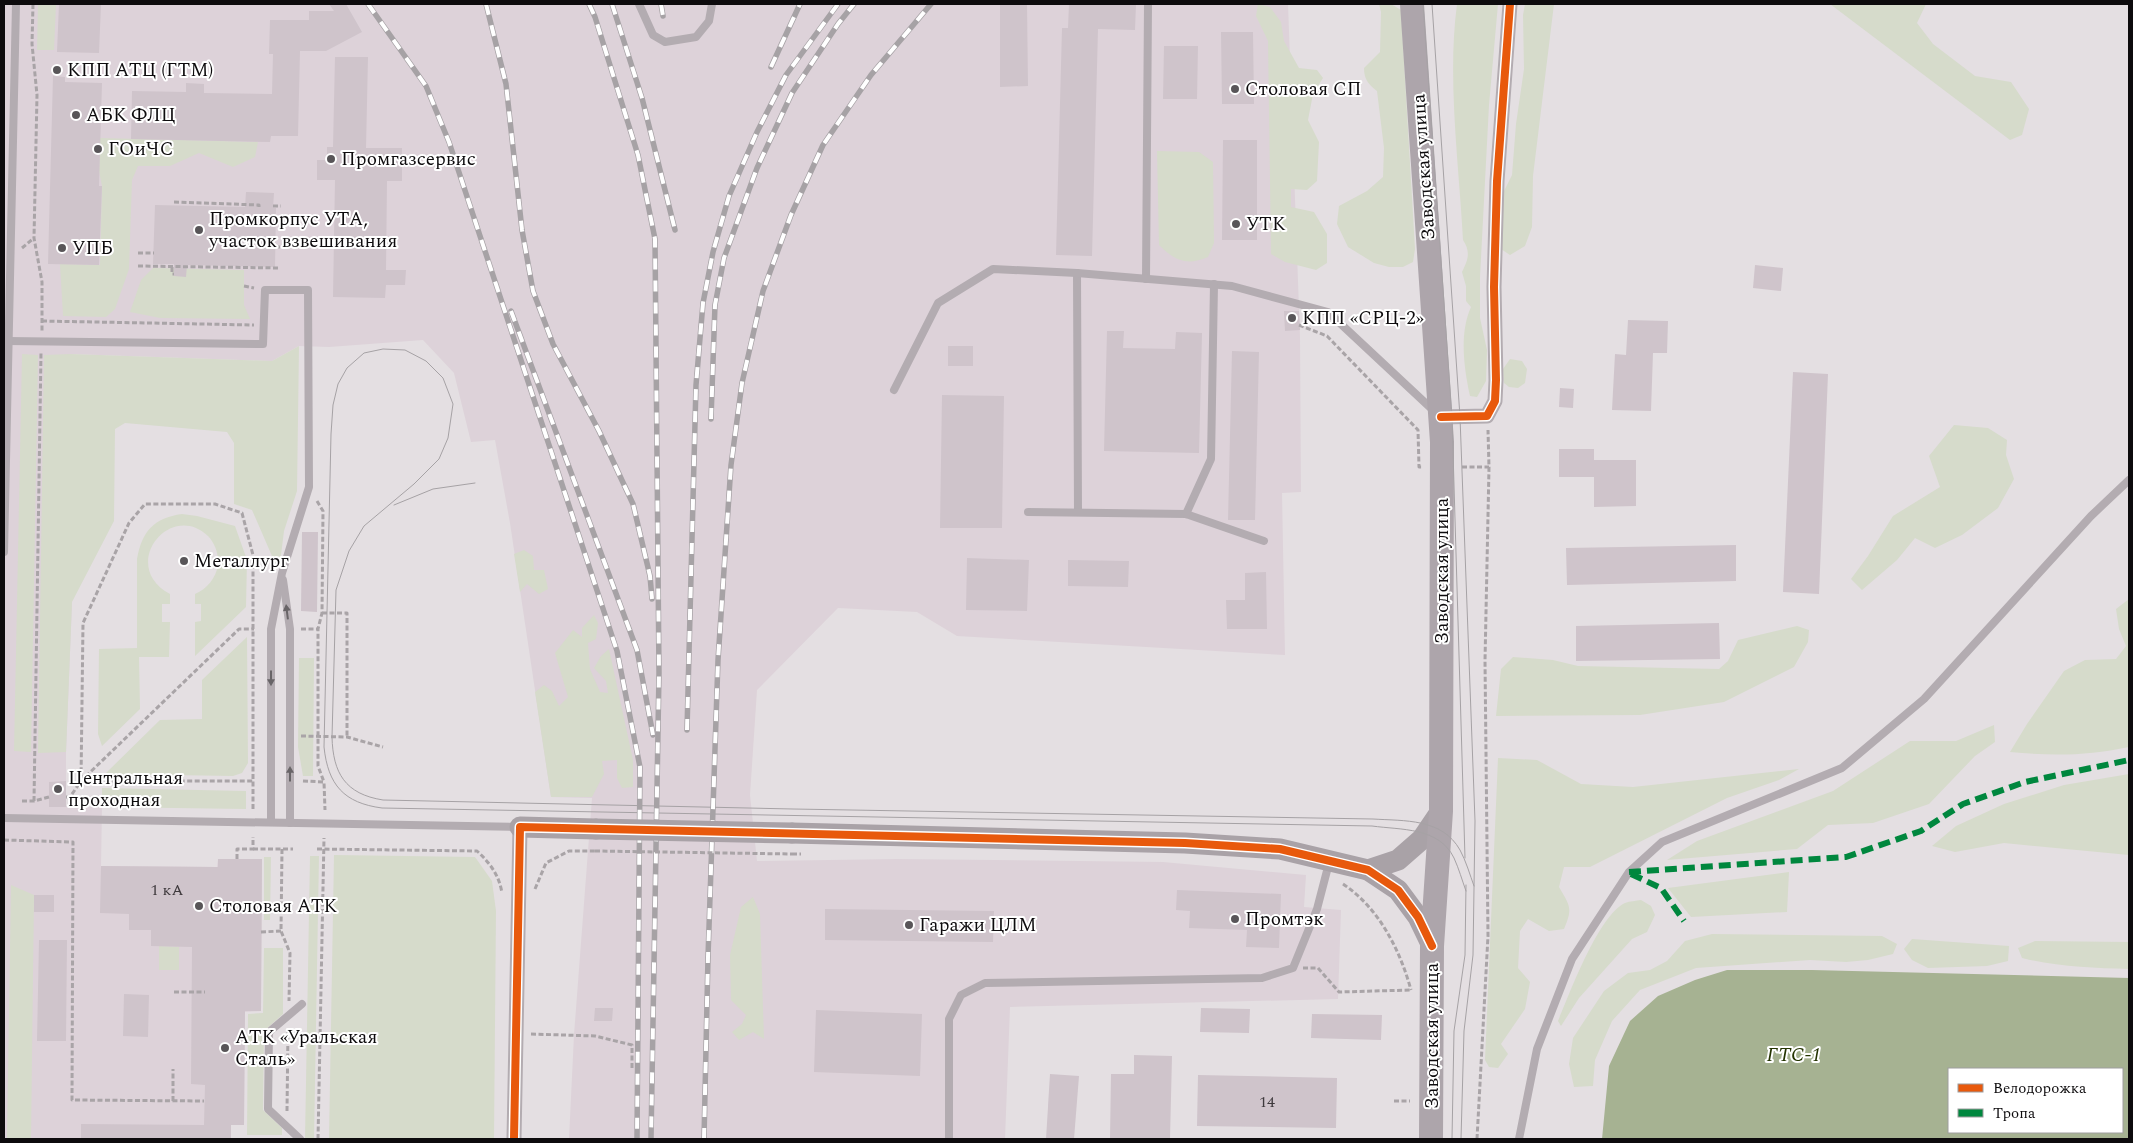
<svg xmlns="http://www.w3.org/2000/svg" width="2133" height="1143" viewBox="0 0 2133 1143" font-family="Spectral,serif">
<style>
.built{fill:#ddd2d9}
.green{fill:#d6dbcb}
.water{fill:#a6b292;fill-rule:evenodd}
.building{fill:#cfc4cb}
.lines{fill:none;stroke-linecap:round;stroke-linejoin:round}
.path{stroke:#a9a4a7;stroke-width:3;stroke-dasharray:5 2.5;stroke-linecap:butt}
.lane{stroke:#b3acb1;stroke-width:8}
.street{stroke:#b3acb1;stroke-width:15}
.secondary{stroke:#a9a2a7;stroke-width:21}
.primary{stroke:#ada5ab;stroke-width:24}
.tram{stroke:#a6a2a5;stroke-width:1}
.rail-casing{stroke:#a6a2a5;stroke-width:5.5}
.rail{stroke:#fff;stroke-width:4;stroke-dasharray:11;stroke-linecap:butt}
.path-bridge{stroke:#a9a4a7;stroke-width:3;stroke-dasharray:5 2.5;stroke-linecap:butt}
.secondary-bridge{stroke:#a9a2a7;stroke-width:21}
.quiet{stroke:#00873e;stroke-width:6;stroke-dasharray:12 6;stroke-linecap:butt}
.cycleway-casing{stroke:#fff;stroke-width:11}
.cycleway{stroke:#e8590c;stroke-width:8}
.oneway{fill:#686467}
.poi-dot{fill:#585558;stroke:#fff;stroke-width:2}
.labels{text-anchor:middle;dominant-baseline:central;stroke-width:4;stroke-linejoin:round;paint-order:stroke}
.number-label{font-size:16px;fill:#3e393c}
.poi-label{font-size:19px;fill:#0d0b0d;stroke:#fff;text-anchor:start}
.street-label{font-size:19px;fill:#0d0b0d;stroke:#fff}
.water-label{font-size:20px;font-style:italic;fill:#233300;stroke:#fff}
</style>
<rect width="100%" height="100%" fill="#e4dfe2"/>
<path class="built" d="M4 4H1288L1300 337 1301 492 1282 493 1285 655 957 636 917 612 838 608 757 690 750 795 757 861 897 859 1163 862 1306 875 1304 907 1341 910 1338 999 1010 1007 1005 1139H569L574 1035 592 798 551 797 510 523 495 440 471 442 454 373 423 340 329 347 299 346 272 361 71 354 72 602 66 752V806L102 807 101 866 217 867 218 859H262L261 1011 245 1012 244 1125H231V1139H4Z"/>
<g class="green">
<path d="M38 4H56L54 50H37Z"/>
<path d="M1258 4 1270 7 1281 22 1284 41 1299 68 1317 70 1323 78 1313 94 1308 120 1319 142 1317 181 1307 190 1291 189V207L1314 212 1327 234V263L1316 270 1285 262 1271 254 1268 41 1256 16Z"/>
<path d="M1379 4H1391L1401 10 1415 249 1413 262 1403 267H1389L1374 263 1348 247 1337 224 1339 206 1367 191 1383 177 1384 148 1377 91C1368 84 1364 79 1364 68L1380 52 1381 12Z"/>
<path d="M1457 4H1498L1489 105 1480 277V318L1487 350 1486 381 1477 397 1470 396C1464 368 1459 334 1471 307L1466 301V286L1462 272C1468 260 1471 252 1463 240 1459 164 1447 79 1457 4Z"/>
<path d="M1525 4H1554L1533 176 1532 227 1525 246 1510 255 1501 249 1503 193 1512 175 1516 124 1524 69 1523 15Z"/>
<path d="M1830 4H1926L1917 23 1933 44 1975 76 2011 82 2029 109 2022 135 2010 140Z"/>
<path d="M100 138 258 142 255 157 233 167 199 153 170 166H138L132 180 129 269 115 309 106 317 63 316 60 264 100 265 102 186 99 171Z"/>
<path d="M1157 151 1199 152 1213 162 1214 243 1208 257C1187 266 1175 261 1159 245Z"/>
<path d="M153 268 244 270V305L250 319 160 318 130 312 141 280Z"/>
<path d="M299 346 297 491 284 531 280 563H275L252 510 234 504V443L227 432 125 423 115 429 114 521 72 602 66 752 38 753 44 355 71 354 272 361Z"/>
<path d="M22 354 38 355 31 752 14 751Z"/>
<path d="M1510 359 1522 361 1527 369 1525 383 1518 388 1509 387 1504 383 1503 369Z"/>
<path d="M1954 425 1988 428 2007 440 2006 455 2014 479 1998 508 1962 535 1935 548 1915 538 1897 560 1862 590 1851 579 1868 556 1893 516 1940 487 1929 456Z"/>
<path d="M182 514 197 516 235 526 247 560 246 607 195 656V622L201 621V604H195V594C207 589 216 578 218 565 219 555 215 543 208 536 170 500 118 566 170 594V604H162V622H170L169 657H139L140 709 102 746 98 734 99 649 137 648V559C142 531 154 518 182 514Z"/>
<path d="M524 550 533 556 534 570H544L548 589 539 594 527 584 520 592 514 554Z"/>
<path d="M2129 599V747C2087 756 2052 756 2010 752L2027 724 2064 671 2085 660 2116 659 2126 646 2119 629 2116 609Z"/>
<path d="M594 615 598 623 596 639 588 643 590 669 600 692 608 693 606 681 594 668 601 656 609 649 633 760V787L622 788 617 778V760L602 761 604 774 592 797H551L535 692 544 685 552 691 559 706 568 697 555 653 573 630 582 637V628Z"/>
<path d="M1797 626 1809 630 1808 642 1794 667 1724 702 1640 715 1496 716 1501 669 1513 657 1553 660 1578 666 1719 669 1728 661 1738 640Z"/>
<path d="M247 637 248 763 242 773 233 776 105 774 160 720 202 719V680Z"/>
<path d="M299 658H314L313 776H303L298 747Z"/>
<path d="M1994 725 1995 742 1975 756 1929 804 1873 823 1828 825 1797 849 1667 860 1697 841 1833 791 1910 741H1956Z"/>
<path d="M1498 758 1537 760 1581 784 1633 787 1799 769 1779 780 1727 798 1590 867H1564L1559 887C1570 906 1573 908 1564 929L1549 931 1528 919 1520 931 1518 968 1530 982 1525 1009 1501 1044 1508 1054 1498 1068 1489 1067 1485 1060Z"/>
<path d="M2129 774V855L2004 843 1955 852 1932 846 1956 826 2004 804 2064 785Z"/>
<path d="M102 788 246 791V809L102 807Z"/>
<path d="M334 855 475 857 492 881 496 911 494 1139H329Z"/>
<path d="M310 856H319L314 1139H305Z"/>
<path d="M264 857H271L270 920H264Z"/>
<path d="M1789 872 1787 912 1691 917 1668 888Z"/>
<path d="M11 885 34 895 31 1139H7Z"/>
<path d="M753 897 760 914 764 1039 753 1032 739 1040 732 1032 742 1024 746 1015 731 1000 730 955 741 907Z"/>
<path d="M1641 900 1651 906 1655 915 1647 932 1632 939 1579 998 1561 1026 1558 1021C1570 993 1598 916 1625 903 1630 901 1636 901 1641 900Z"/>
<path d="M1712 934 1882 936 1897 944 1893 954 1868 960 1846 962 1810 960 1696 968 1640 990 1612 1021 1595 1060 1593 1086 1574 1087 1569 1064 1573 1038 1604 991 1628 973 1650 970 1667 961 1685 941Z"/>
<path d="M1912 939 2009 946 2008 961 1987 966 1928 968 1912 960 1904 949Z"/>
<path d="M2035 941 2129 942V969C2093 968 2057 967 2022 958L2018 948Z"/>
<path d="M159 946 179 947V970H159Z"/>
<path d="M264 948H283V1014L264 1031 263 1110 282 1128V1135H247L248 1014 263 1013Z"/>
</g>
<path class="water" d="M1727 970H1812L2129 978V1139H1602L1609 1066 1630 1021 1658 996 1695 980ZM1949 1069H2122V1132H1949Z"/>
<g class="building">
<path d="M59 4H101L99 53 57 52Z"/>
<path d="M329 4H346L362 32 326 51H300L298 136H271L270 142 131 139 132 91 186 92V83L204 84V93L272 94 273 54H269L270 20H309V11H334Z"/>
<path d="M1000 4H1027L1028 86 1000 87Z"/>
<path d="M1069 4H1136L1135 30 1098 29 1092 256 1056 255 1062 28H1068Z"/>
<path d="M1221 32H1253L1254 104H1222Z"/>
<path d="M1164 46H1198L1197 99H1163Z"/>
<path d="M335 57H368L366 148H402V181H387L386 270H406L405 285H386L385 298 333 297 335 180H317V160H327V147H333Z"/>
<path d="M53 76 65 77V82L102 83 99 186H102L99 265 48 264Z"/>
<path d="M1223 140H1257V240H1222Z"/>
<path d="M246 192 274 193 273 208H276L275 267 187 265 186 277 174 276V264H153L155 205 245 207Z"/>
<path d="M1755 265 1783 268 1781 291 1753 288Z"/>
<path d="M1284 311H1299L1300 330 1285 331Z"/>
<path d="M1628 320 1668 321 1667 353H1653L1651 411 1612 410 1615 354 1626 355Z"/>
<path d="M1107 331H1124L1123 348 1175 349 1176 332 1202 333 1199 453 1104 451Z"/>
<rect x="948" y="346" width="25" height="20"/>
<path d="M1232 351 1259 352 1255 520H1228Z"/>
<path d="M1793 372 1828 374 1819 594 1783 592Z"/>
<path d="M1560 388 1574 389 1573 408 1559 407Z"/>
<path d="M942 395 1004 396 1002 528H940Z"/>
<path d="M1559 449H1594V460H1636V506L1594 507V477H1559Z"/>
<path d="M302 532H318L317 612 301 611Z"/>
<path d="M1736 545V581L1567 585 1566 548Z"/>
<path d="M967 558 1029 560 1027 611 966 610Z"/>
<path d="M1068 560 1129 561 1128 587 1068 586Z"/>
<path d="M1266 572 1267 629H1227L1226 600H1245V573Z"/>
<path d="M1719 623 1720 659 1576 661V626Z"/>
<path d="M66 781V807H49V782Z"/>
<path d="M218 859H262L261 1011H245L244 1125H231V1139H81V1124L204 1125 205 1085 191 1084 192 947 151 946V930H129V914L100 913 101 866 218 867Z"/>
<path d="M1177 890 1281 894 1279 948 1246 947 1247 930 1189 928 1190 911 1176 910Z"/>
<rect x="34" y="895" width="20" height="17"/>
<path d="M825 909 994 911 993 942 825 940Z"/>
<path d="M39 940H67L66 1041H37Z"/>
<path d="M124 994 149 995 148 1037 123 1036Z"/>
<path d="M595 1008H613L612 1021H594Z"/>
<path d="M1201 1008 1250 1009 1249 1033 1200 1032Z"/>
<path d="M816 1010 922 1014 920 1076 814 1072Z"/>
<path d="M1312 1014 1382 1015 1381 1040 1311 1038Z"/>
<path d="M1134 1055 1172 1056 1170 1139H1110L1111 1074H1134Z"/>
<path d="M1050 1074 1079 1076 1074 1139H1046Z"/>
<path d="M1198 1075 1337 1078 1336 1128 1197 1126Z"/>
</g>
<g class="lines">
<g class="path">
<path d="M33 4 32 44 37 95 34 238 42 282V331"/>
<path d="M174 202 259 205V207"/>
<path d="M273 206H281"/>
<path d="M275 247H280"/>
<path d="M22 248 34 238"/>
<path d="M138 253H154"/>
<path d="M138 266 280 268"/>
<path d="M172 267V274H174"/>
<path d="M244 286 254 288"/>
<path d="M42 321 254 325"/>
<path d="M1299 325 1327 336 1418 430 1419 467H1423"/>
<path d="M1462 467H1489"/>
<path d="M317 501 323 511 322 613 318 629V766L324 782"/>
<path d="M322 613H347V737"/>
<path d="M301 629H318"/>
<path d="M301 736 347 737 383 747"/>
<path d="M303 781 324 782 325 810"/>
<path d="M66 797H70L81 781 239 629H254"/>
<path d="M22 801H34L49 797"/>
<path d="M34 801 41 352"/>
<path d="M253 809V555L242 513 215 504H145L129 523 83 623 81 781H253"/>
<path d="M4 840 73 842 72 1100 204 1101"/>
<path d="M253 849H293"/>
<path d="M282 849 281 931 290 953 289 1001"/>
<path d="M317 849 477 851C490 863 499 875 502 893"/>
<path d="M792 854H801"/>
<path d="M237 859V849H253V837"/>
<path d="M1343 884C1379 908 1400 950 1411 990"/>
<path d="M535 889 546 863 569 851H595"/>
<path d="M261 932 281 931"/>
<path d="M1303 968H1318L1339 992 1411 990"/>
<path d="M174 992H205"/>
<path d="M531 1034 595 1036 632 1045V1068"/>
<path d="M173 1101V1069"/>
<path d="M1394 1101H1410"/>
<path d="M287 1111 288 1030"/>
<path d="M318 1139 324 838"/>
<path d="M1477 1139 1488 936 1485 661 1489 467 1488 430"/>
</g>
<g class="lane">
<path d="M639 4 653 35 665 42 696 37 709 21 712 4"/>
<path d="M1077 273 1078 512"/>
<path d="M1146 279 1148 4"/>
<path d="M8 341 263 344 265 290H308L309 487 282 573 271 629V822"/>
<path d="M894 390 938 303 993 269 1077 273 1232 286 1328 312 1434 411"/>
<path d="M1028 512 1186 514 1264 541"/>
<path d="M1186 514 1211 459 1214 284"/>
<path d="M4 552 16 4"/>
<path d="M283 580 290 629V823"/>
<path d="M4 818 519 827"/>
<path d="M300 1139 268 1109 269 1032 302 1004"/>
<path d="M949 1139V1019L961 995 985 983 1262 978 1293 968 1317 909 1329 863"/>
<path d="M1519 1139 1537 1049 1572 959 1629 872 1662 842 1842 768 1924 699 2091 516 2129 480"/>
</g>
<g class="street">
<path d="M1441 417 1487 416 1495 401 1496 380 1494 287 1497 181 1510 4"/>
<path d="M514 1139 520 827"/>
</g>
<g class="secondary">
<path d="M520 827 596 829"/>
<path d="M792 833 1185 843 1280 849 1368 870 1398 890 1418 917 1432 946"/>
<path d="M1368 870 1398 860 1422 839 1441 811"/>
</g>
<path class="primary" d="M1412 4 1442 442 1441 811 1432 946 1431 1139"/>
<g class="tram">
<path d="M1423 4 1452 417 1465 858"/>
<path d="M1432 4 1460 417 1475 821 1473 955 1464 1031 1461 1139"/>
<path d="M394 505 433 489 475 483"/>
<path d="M1466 891C1462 880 1459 869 1454 858 1439 827 1401 830 1372 826L382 808C344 803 328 785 324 747L331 434 333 405 338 384 347 368 364 353 383 349 405 350 426 361 443 378 453 404 448 438 439 459 414 484 364 526 349 551 336 590 332 737C333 773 345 794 383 800L793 809 1373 819C1404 821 1442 818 1460 850 1466 861 1470 875 1474 886"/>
<path d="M1452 1139 1454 1031 1465 955 1466 885"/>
</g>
<g class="rail-casing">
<g id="rail">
<path d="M368 4 426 86 449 142 617 651 640 767 637 1139"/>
<path d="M486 4 506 84 522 230 533 291 553 344 599 431 633 504 650 576 652 599"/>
<path d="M589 4 595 17 638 155 655 239 659 673 651 1139"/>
<path d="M612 4 642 98 675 230"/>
<path d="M661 4 663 16"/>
<path d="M771 67 800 4"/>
<path d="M511 311 637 650 653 735"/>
<path d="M711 419 715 305 724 258 757 168 792 93 838 24 854 4"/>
<path d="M687 730 696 385 703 303 713 252 729 196 757 132 786 75 838 4"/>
<path d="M704 1139 708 957 718 660 731 465 742 383 763 291 791 215 823 145 871 75 931 4"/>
</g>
</g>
<use href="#rail" class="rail"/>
<path class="path-bridge" d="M595 851 792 854"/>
<path class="secondary-bridge" d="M596 829 792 833"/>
<g class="quiet">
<path d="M1629 872 1846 857 1921 831 1963 804 2025 782 2129 760"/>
<path d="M1631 874 1661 888 1684 921"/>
</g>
<g class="cycleway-casing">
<g id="cycleway">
<path d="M1441 417 1487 416 1495 401 1496 380 1494 287 1497 181 1510 4"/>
<path d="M514 1139 520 827 1185 843 1280 849 1368 870 1398 890 1418 917 1432 946"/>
</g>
</g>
<use href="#cycleway" class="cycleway"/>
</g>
<defs><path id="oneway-solid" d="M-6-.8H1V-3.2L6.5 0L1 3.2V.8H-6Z" transform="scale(1.25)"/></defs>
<g class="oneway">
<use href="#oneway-solid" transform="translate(287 612) rotate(-97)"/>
<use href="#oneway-solid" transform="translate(271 678) rotate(90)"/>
<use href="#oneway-solid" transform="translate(290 774) rotate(-90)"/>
</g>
<g class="poi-dot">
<circle cx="57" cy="70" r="5"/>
<circle cx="1235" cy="89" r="5"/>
<circle cx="76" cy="115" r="5"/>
<circle cx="98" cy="149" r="5"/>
<circle cx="331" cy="159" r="5"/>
<circle cx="1236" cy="224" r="5"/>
<circle cx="199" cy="230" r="5"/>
<circle cx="62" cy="248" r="5"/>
<circle cx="1292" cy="318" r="5"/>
<circle cx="184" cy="561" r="5"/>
<circle cx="58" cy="789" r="5"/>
<circle cx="199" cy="906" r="5"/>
<circle cx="1235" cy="919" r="5"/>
<circle cx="909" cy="925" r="5"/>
<circle cx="225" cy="1048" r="5"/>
</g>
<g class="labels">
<g class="number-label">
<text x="167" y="890">1 кА</text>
<text x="1267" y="1102">14</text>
</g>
<g class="poi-label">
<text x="67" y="70">КПП АТЦ (ГТМ)</text>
<text x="1245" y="89">Столовая СП</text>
<text x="86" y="115">АБК ФЛЦ</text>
<text x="108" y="149">ГОиЧС</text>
<text x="341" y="159">Промгазсервис</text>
<text x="209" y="219">Промкорпус УТА,<tspan x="209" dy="22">участок взвешивания</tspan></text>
<text x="1246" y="224">УТК</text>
<text x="72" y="248">УПБ</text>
<text x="1302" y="318">КПП «СРЦ-2»</text>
<text x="194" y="561">Металлург</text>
<text x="68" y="778">Центральная<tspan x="68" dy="22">проходная</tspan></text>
<text x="209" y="906">Столовая АТК</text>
<text x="1245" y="919">Промтэк</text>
<text x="919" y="925">Гаражи ЦЛМ</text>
<text x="235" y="1037">АТК «Уральская<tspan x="235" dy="22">Сталь»</tspan></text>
</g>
<g class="street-label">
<text transform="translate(1424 167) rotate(-94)">Заводская улица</text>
<text transform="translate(1442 571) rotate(-90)">Заводская улица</text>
<text transform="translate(1432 1036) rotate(-90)">Заводская улица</text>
</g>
<g class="water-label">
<text x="1794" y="1055">ГТС-1</text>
</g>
</g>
<rect width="2133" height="1143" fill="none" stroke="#0d0b0d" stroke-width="10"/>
<rect x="1948" y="1068" width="175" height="65" fill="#ffffff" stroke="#9e9d9e"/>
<rect x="1958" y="1084" width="25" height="8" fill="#e8590c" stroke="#9e9d9e"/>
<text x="1993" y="1093" font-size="15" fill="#0d0b0d">Велодорожка</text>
<rect x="1958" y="1109" width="25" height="8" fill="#00873e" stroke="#9e9d9e"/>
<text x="1993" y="1118" font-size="15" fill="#0d0b0d">Тропа</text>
</svg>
